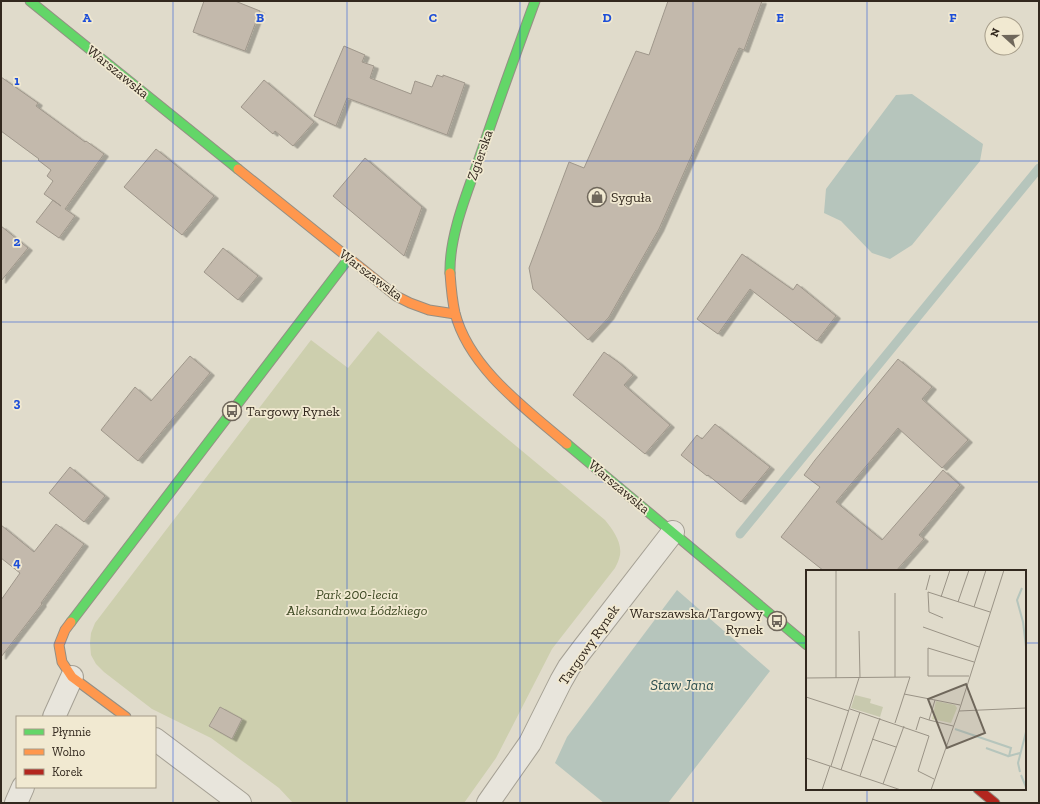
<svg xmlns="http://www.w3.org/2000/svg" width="1040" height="804" viewBox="0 0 1040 804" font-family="'Zilla Slab',serif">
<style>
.green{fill:#cdcfae}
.water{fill:#b6c5bc}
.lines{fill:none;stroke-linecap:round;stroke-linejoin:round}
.stream{stroke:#b6c5bc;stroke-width:9}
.building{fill:#c3b9ac;stroke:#9f978b;filter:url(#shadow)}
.street-casing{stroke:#a5a094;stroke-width:24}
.fast-casing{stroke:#948f84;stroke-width:11}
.slow-casing{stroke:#948f84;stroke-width:11}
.jam-casing{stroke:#948f84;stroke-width:11}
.street{stroke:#e8e5dc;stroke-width:22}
.fast{stroke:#63d668;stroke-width:9}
.slow{stroke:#ff974d;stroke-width:9}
.jam{stroke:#b3261e;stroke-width:9}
.grid{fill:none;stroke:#1d4ed8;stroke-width:1;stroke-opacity:0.55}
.labels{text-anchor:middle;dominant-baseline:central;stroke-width:3.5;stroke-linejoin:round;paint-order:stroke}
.street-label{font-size:14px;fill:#32281e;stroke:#f1e9d1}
.poi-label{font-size:14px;fill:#32281e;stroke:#f1e9d1;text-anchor:start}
.park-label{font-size:14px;font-style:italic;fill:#414c26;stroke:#f1e9d1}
.water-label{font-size:15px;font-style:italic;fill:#2e5050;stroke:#f1e9d1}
.inset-river{fill:none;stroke:#b6c5bc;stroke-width:2}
.inset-road{fill:none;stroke:#9a9386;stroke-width:1}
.view{fill:#6f675b;fill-opacity:0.15;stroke:#6f675b;stroke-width:2}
.inset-edge{fill:none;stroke:#32281e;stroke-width:2}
.grid-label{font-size:13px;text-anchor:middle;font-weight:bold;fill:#1d4ed8;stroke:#f1e9d1;stroke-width:3.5;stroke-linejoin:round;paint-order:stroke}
</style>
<defs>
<filter id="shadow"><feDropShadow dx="4.5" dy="2.5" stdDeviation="0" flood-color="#0004"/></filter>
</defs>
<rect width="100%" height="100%" fill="#e0dbcb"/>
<path class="green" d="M378 331 605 520C613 530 622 542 620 555 619 560 617 564 615 568L552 649 496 758 464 803H293L279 788 211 738 152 709 104 672 96 664 91 655 90 643 91 633 95 623 311 340 348 368Z"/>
<g class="water">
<path d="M912 94 983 144 980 161 912 245 890 259 872 253 841 221 824 213 826 189 896 95Z"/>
<path d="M677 590 770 671 668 803H604L555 763 567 737Z"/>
</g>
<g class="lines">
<path class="stream" d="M740 534 1039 168"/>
</g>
<g class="building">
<path d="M204 1H235L260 11 245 51 193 32Z"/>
<path d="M668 1H762L744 50 739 48 659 229 609 317 588 340 533 289 529 268 569 162 584 168 636 51 649 55Z"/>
<path d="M344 46 365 55 362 62 374 66 370 78 411 94 415 81 432 87 437 75 443 77V75L465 83 447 135 347 98 336 126 314 116Z"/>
<path d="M1 77 38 103 36 106 85 142 86 141 104 154 65 209 75 216 59 238 36 222 53 200 61 206 44 194 53 181 47 176 51 170 38 160 39 159 1 131Z"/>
<path d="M264 80 314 122 293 146 275 131 273 134 241 107Z"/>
<path d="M156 149 214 196 182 235 124 187Z"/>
<path d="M365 158 422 207 404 256 333 196Z"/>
<path d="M1 226 28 248 1 281Z"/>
<path d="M223 248 258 276 238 300 204 272Z"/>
<path d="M742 254 793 290 797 284 836 316 817 341 750 289 718 334 697 319Z"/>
<path d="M604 352 618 362 633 375 624 385 670 425 645 454 573 395Z"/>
<path d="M190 356 210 373 138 461 101 430 135 387 151 401Z"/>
<path d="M898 359 932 387 922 399 968 440 942 468 898 428 836 502 882 540 943 470 960 485 919 535 924 539 896 571H824L781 537 820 487 804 475 815 460Z"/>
<path d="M715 424 770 467 741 502 708 475 707 476 681 455 697 435 702 439Z"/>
<path d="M70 467 105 496 84 522 49 493Z"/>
<path d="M56 524 84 544 41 603 42 604 1 657V600L20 573 1 558V525L34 552Z"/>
<path d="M220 707 242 719 232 739 209 726Z"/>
</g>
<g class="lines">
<g class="street-casing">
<g id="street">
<path d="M54 717 72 677"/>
<path d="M155 739 240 803"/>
<path d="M16 803 23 787"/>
<path d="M488 803 530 743 561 681 569 667 581 651 673 532"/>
</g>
</g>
<g class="fast-casing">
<g id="fast">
<path d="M30 1 238 169"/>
<path d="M450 273C449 236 467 193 479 159 497 106 516 53 535 1"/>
<path d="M567 444 807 645"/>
<path d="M71 622 349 258"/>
</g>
</g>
<g class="slow-casing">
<g id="slow">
<path d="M238 169 396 296 410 303 429 310 455 314"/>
<path d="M450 273C451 287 452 300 455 313 469 368 526 409 567 444"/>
<path d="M71 622 65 630 59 645 62 662 72 677 126 717"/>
</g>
</g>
<g class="jam-casing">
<path id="jam" d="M978 789 995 803"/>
</g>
<use href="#street" class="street"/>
<use href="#fast" class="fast"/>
<use href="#slow" class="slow"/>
<use href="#jam" class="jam"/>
</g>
<path class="grid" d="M173 1V803M347 1V803M520 1V803M693 1V803M867 1V571M1 161H1039M1 322H1039M1 482H1039M1 643H807M1025 643H1039M867 789V803"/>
<defs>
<g id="shop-ring" transform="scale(1)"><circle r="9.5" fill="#f1e9d1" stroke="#6f675b" stroke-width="1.5"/><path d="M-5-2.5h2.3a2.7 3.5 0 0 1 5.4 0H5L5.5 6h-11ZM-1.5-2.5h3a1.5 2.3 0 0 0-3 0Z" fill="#6f675b"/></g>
<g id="bus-ring" transform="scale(1)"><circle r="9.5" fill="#f1e9d1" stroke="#6f675b" stroke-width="1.5"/><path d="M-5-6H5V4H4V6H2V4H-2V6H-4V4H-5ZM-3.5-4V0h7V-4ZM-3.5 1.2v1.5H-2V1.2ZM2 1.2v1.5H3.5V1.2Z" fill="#6f675b"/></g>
</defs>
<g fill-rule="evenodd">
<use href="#shop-ring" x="597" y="197"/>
<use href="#bus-ring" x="232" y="411"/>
<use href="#bus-ring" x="777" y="621"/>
</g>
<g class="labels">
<g class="street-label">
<text transform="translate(118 72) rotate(39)">Warszawska</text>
<text transform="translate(480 155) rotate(-71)">Zgierska</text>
<text transform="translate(371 275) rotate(37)">Warszawska</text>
<text transform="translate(619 487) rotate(40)">Warszawska</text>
<text transform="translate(589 645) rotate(-55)">Targowy Rynek</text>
</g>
<g class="poi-label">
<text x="611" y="197">Syguła</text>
<text x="246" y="411">Targowy Rynek</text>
<text x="763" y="613" text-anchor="end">Warszawska/Targowy<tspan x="763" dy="16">Rynek</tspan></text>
</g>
<g class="park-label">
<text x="357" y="594">Park 200-lecia<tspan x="357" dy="16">Aleksandrowa Łódzkiego</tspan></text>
</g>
<g class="water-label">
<text x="682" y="685">Staw Jana</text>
</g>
</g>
<g transform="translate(806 570)">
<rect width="220" height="220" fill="#e0dbcb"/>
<path d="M130 131 149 135 151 138 145 153 126 149Z" fill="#cdcfae"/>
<path d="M49 125 65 129 64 133 77 137 74 147 45 138Z" fill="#c8c9ae"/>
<path class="inset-river" d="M216 18 211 30 217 52 220 77M149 159 205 178 203 186 214 183M180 178 202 186M214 202 212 193 220 162M215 205 220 217"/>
<path class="inset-road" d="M30 0V108M120 20 124 5M89 23V107M135 27 144 0M152 32 163 0M168 37 180 0M137 48 123 42 122 22 184 42M117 57 173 77M53 61 54 108M163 106H122V78L168 92M0 108 104 107 89 153M98 124 129 130M0 127 43 141M44 139 123 166 112 201 128 209M153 141 198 0M147 156 123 150 129 130 154 135M110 160 114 147 123 150M66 169 90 177M0 188 95 220M25 196 53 108M35 200 54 142M54 206 74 148M77 214 98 156M16 220 24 196M125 220 153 141 220 138"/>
<path class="view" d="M160 114 179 163 141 178 122 129Z"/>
<rect width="220" height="220" class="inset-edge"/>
</g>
<g class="grid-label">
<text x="87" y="22">A</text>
<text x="260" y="22">B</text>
<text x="433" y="22">C</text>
<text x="607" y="22">D</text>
<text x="780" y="22">E</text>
<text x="953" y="22">F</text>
<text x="17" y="85">1</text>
<text x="17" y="246">2</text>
<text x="17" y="407">3</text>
<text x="17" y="567">4</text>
</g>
<rect width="1040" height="804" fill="none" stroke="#32281e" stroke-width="4"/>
<rect x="16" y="716" width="140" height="72" fill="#f1e9d1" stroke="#a59c89"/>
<rect x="24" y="729" width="20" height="6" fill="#63d668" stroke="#a59c89"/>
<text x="52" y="736" font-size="12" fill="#32281e">Płynnie</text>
<rect x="24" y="749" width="20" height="6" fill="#ff974d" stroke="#a59c89"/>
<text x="52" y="756" font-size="12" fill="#32281e">Wolno</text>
<rect x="24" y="769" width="20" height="6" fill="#b3261e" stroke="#a59c89"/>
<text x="52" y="776" font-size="12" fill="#32281e">Korek</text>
<g transform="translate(1004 36) rotate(291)"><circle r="19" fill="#f1e9d1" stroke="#a59c89"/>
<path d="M0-3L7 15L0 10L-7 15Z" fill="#6f675b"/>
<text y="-6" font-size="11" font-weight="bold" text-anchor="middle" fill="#32281e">N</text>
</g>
</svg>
